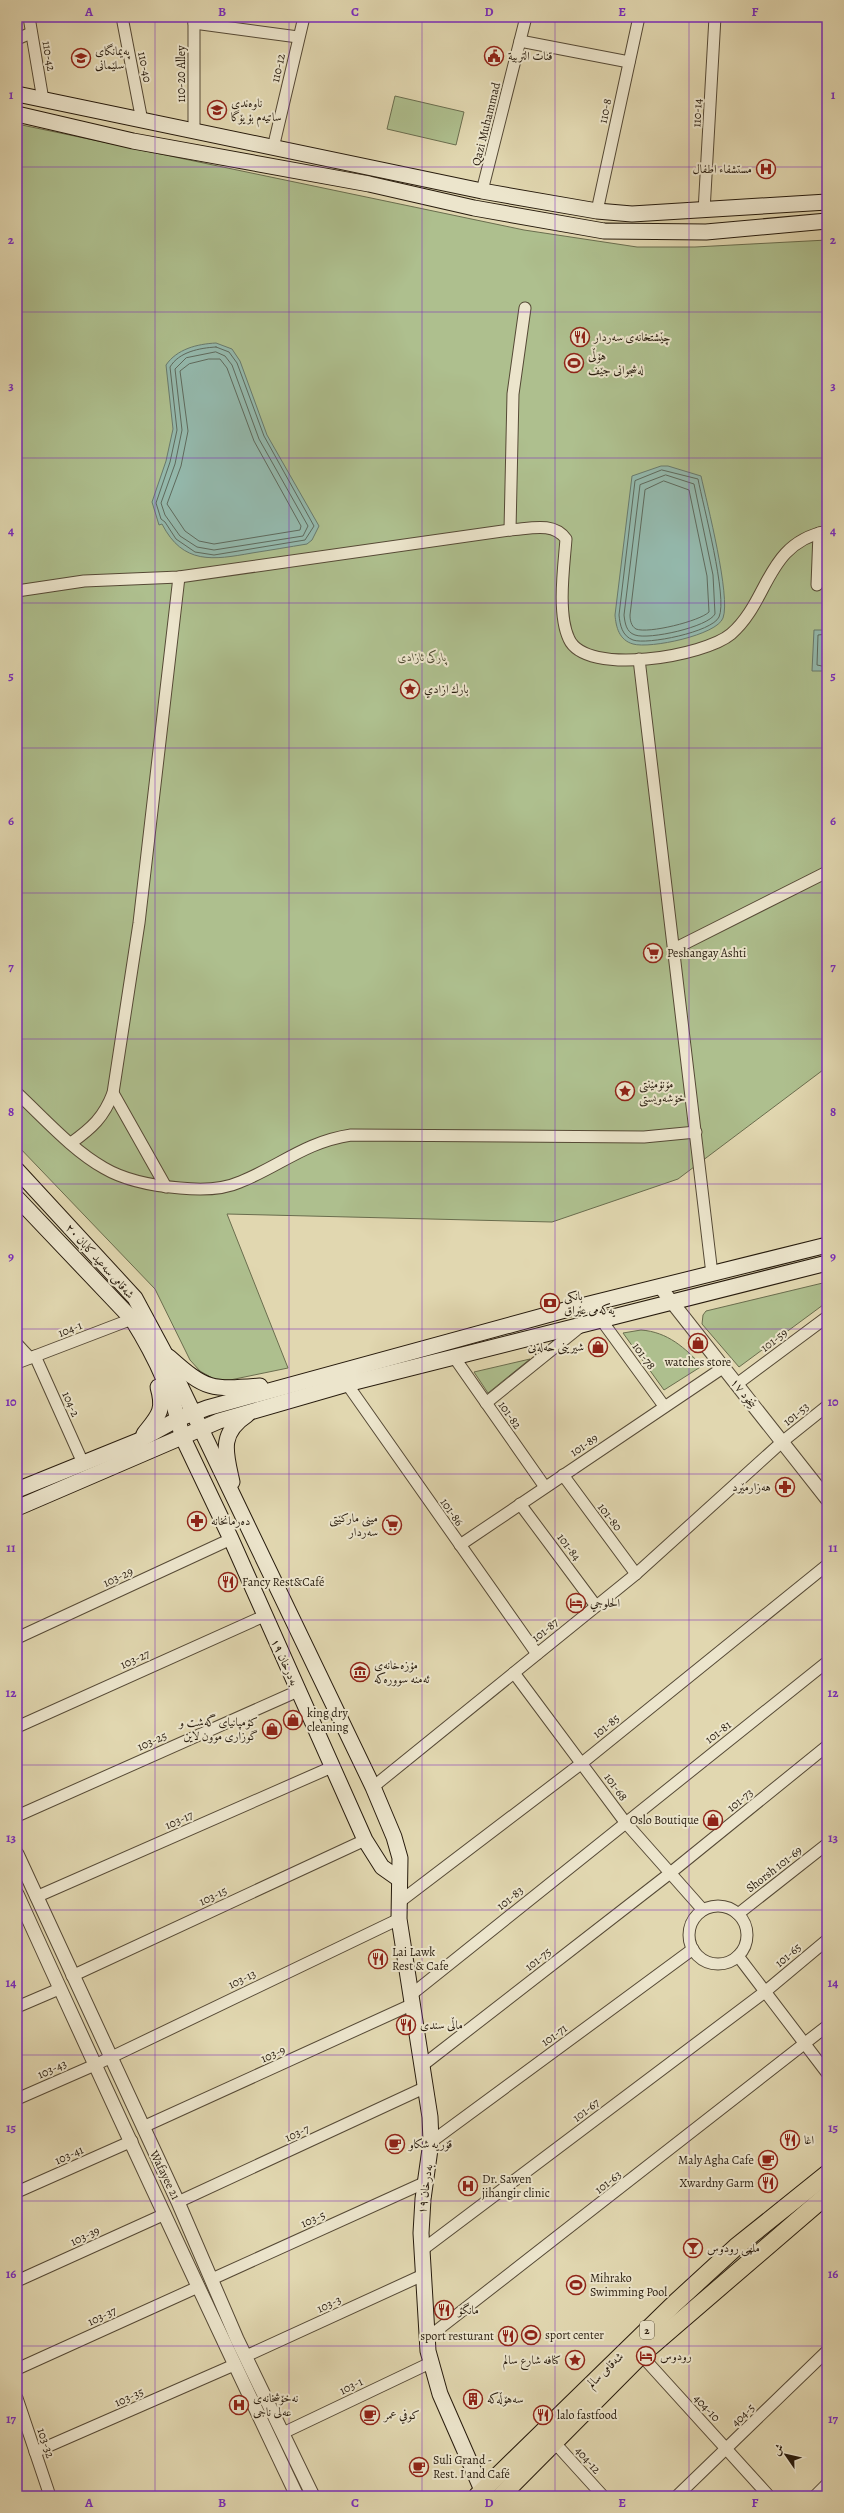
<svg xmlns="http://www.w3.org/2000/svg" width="844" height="2513" viewBox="0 0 844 2513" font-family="Alegreya,Amiri,serif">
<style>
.green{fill:#aebf8e;stroke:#6a6d4e}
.water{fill:#94b9ad;stroke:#687a6d}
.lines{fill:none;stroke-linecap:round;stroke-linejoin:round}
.shore{stroke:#5e6a5d;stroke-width:1}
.minor-casing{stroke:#564a36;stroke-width:13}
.tertiary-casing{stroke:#564a36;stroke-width:15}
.secondary-casing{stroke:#271b0d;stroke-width:17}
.primary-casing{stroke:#271b0d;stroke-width:19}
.minor{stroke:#ece5cc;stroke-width:11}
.tertiary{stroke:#ece5cc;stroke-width:13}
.secondary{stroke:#ece5cc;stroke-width:15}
.primary{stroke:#e1d7b0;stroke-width:17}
.grid{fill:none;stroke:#7b2cbf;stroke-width:1;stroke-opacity:0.55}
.labels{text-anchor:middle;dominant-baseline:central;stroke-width:4;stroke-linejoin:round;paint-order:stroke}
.shield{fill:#ece5cc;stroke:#625846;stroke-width:1}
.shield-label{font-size:11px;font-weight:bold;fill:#271b0d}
.poi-label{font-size:12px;fill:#271b0d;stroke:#ece5cc;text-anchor:start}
.street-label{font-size:12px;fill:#271b0d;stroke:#ece5cc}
.park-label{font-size:12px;font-style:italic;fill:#504c34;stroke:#ece5cc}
.neatline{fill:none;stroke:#7b2cbf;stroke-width:1.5}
.grid-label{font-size:13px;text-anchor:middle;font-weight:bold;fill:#7b2cbf}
</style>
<rect width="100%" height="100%" fill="#e1d7b0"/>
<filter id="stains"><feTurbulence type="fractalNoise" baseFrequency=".005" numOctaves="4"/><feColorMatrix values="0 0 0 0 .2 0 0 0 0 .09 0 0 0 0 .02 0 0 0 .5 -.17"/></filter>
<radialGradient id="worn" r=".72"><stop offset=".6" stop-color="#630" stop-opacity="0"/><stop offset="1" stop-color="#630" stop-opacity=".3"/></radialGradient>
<g class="green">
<path d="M395 96 464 112 456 145 387 129Z"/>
<path d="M17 124 524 230 637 247H695L827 240V1067L678 1179 552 1222 227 1214 288 1368 230 1380 214 1379 200 1371 190 1360 155 1289 17 1145Z"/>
<path d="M827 1282V1302L739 1367 702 1324 703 1315 706 1311Z"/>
<path d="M641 1330C668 1332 685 1348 702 1366L664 1390 623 1333Z"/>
<path d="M530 1359 488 1393 474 1372Z"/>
</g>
<g class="water">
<path d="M216 343 232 349 240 361 267 435 319 526 312 540 307 544C289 547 271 550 252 553 213 560 183 565 162 524L159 525 152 502 166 461 173 429 166 365C177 349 197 344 216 343Z"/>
<path d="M661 466H668L701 476C707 503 731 597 723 618 717 635 650 649 633 644 619 640 616 627 615 615L632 476Z"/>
<path d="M814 630H827V671H812Z"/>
</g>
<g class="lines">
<g class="shore">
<path d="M216 347 229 352 237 363 264 436 314 526 305 540 214 555 195 552 176 539 165 522 161 519 156 503 170 462 177 430 170 367C179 352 199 348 216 347Z"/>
<path d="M216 352 225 356 232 365 259 439 308 526 303 536 214 550 197 547 180 536 165 515 161 503 175 464 182 430 175 369 186 358Z"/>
<path d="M209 359H220L227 368 254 441 301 526 300 530 214 544 199 541 185 531 167 504 181 466 188 431 180 371 189 364Z"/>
<path d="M662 470 698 479C703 505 728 598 719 617 712 632 647 645 633 640 622 636 620 625 619 615L635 481Z"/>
<path d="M666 475 694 484 713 575 715 614C708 627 649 640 635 635 626 632 625 623 624 615L640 485Z"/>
<path d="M664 481 689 490 707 576 709 612C700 621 648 634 636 629 631 626 630 620 630 615L645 490Z"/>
<path d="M827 634 818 635 817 665 827 667"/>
</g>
<g class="minor-casing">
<g id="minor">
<path d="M29 17 43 100"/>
<path d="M122 17 142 121"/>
<path d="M194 17V131"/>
<path d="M194 23 298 37"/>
<path d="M17 39 31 33"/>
<path d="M520 41 629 62"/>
<path d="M273 148 304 17"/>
<path d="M482 191 526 17"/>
<path d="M597 211 639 17"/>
<path d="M704 211 715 17"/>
<path d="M510 530 513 394 525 308"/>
<path d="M817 585 819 533"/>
<path d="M17 591 84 581 179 577 510 530C529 529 553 521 566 539 564 566 557 614 569 639 586 677 705 656 731 634 770 600 765 544 827 531"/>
<path d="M639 659 712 1274"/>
<path d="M674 949 827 872"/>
<path d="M17 1093C44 1118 72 1150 104 1168 126 1181 155 1186 180 1188 199 1190 222 1190 240 1182 280 1166 305 1142 351 1135L644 1137 696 1132"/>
<path d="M113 1093 166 1187"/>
<path d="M71 1143C92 1128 104 1117 113 1093L139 923 179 577"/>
<path d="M602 1321 664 1406"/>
<path d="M17 1344 30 1358"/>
<path d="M35 1356 83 1463"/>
<path d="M454 1357 545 1487"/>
<path d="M17 1363 132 1319"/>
<path d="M347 1384 537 1654"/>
<path d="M737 1384 827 1317"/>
<path d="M486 1403 580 1327"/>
<path d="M563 1475 636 1574"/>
<path d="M520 1504 596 1606"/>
<path d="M460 1545 724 1367"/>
<path d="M17 1638 231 1539"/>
<path d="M514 1673 625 1822 703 1910"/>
<path d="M17 1727 264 1616"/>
<path d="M373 1787 636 1574 782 1442 827 1406"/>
<path d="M17 1816 298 1691"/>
<path d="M36 1897 332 1767"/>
<path d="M398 1903 582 1763 827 1565"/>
<circle cx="718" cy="1935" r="29"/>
<path d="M738 1914 827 1844"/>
<path d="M738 1956 827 2073"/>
<path d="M72 1976 365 1840"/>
<path d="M412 1994 827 1662"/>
<path d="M17 2007 59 1989"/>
<path d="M423 2065 669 1874 827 1746"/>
<path d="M17 2099 97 2064 399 1919"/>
<path d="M143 2127 413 2004"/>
<path d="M431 2142 693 1949"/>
<path d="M17 2192 132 2141"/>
<path d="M178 2202 426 2087"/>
<path d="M422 2250 766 1991 827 1940"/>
<path d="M212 2279 426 2182"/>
<path d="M17 2281 165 2214"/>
<path d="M426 2339 827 2026"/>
<path d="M641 2355 769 2496"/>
<path d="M246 2356 423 2275"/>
<path d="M17 2369 198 2287"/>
<path d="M17 2398 50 2496"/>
<path d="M283 2433 430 2363"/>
<path d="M554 2442 603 2496"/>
<path d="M35 2452 234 2365"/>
<path d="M677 2496 827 2351"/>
<path d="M815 2496 827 2484"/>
</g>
</g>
<g class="tertiary-casing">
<g id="tertiary">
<path d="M660 1287 827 1499"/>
<path d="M17 1854 178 2202 237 2339 313 2496"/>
<path d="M17 1894C108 2095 202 2296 297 2496"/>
</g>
</g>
<g class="secondary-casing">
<g id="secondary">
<path d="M17 94 482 191 597 211 632 214 827 202"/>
<path d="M17 114 133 141 369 184 474 208 604 231 706 232 827 221"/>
<path d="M17 1170 135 1298 164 1352 373 1787 394 1837 400 1858 399 1919 430 2117 431 2142 423 2199 421 2233 428 2351 440 2394 482 2490"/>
<path d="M17 1198 132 1319C154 1354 174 1396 182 1436L231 1539 365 1840 382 1867 399 1879"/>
<path d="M169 1357C206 1390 211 1390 260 1386"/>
<path d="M144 1434C158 1416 165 1411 158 1387"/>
<path d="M232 1482C226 1454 218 1434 247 1415"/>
<path d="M17 1490 138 1441 178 1419 207 1408 565 1310 827 1245"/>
<path d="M17 1508 219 1421 347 1384 827 1263"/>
</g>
</g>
<g class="primary-casing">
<g id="primary">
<path d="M477 2496 675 2303 736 2247 827 2174"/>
<path d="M501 2496 641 2355 827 2195"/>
</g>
</g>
<use href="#minor" class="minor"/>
<use href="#tertiary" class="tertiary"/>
<use href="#secondary" class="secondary"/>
<use href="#primary" class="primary"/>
</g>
<path class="grid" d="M155 17V2496M289 17V2496M422 17V2496M555 17V2496M689 17V2496M17 167H827M17 312H827M17 458H827M17 603H827M17 748H827M17 893H827M17 1039H827M17 1184H827M17 1329H827M17 1474H827M17 1620H827M17 1765H827M17 1910H827M17 2055H827M17 2201H827M17 2346H827"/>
<defs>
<g id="civic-ring" transform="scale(1)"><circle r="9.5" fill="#ece5cc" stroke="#8f2418" stroke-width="1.5"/><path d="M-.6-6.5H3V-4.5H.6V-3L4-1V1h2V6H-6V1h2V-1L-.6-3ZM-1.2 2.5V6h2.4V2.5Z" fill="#8f2418"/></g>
<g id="university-ring" transform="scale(1)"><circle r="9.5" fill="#ece5cc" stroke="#8f2418" stroke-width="1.5"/><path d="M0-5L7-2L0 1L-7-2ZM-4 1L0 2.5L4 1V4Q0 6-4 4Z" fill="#8f2418"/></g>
<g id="school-ring" transform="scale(1)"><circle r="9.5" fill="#ece5cc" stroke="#8f2418" stroke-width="1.5"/><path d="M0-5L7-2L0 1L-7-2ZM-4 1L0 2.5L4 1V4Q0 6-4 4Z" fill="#8f2418"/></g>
<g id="hospital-ring" transform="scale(1)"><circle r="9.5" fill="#ece5cc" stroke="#8f2418" stroke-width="1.5"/><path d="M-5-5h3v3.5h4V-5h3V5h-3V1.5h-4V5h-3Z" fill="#8f2418"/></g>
<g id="restaurant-ring" transform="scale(1)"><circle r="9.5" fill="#ece5cc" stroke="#8f2418" stroke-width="1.5"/><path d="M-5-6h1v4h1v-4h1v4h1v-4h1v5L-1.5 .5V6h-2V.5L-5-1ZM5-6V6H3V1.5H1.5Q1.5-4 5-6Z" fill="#8f2418"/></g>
<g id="stadium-ring" transform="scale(1)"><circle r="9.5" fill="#ece5cc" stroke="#8f2418" stroke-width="1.5"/><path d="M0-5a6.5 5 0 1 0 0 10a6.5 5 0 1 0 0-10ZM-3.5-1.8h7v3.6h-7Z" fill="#8f2418"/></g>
<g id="sight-ring" transform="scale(1)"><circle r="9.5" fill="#ece5cc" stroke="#8f2418" stroke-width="1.5"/><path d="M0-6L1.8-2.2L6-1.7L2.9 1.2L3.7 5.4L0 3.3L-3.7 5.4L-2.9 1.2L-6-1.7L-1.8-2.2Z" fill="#8f2418"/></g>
<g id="supermarket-ring" transform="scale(1)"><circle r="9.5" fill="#ece5cc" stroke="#8f2418" stroke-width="1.5"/><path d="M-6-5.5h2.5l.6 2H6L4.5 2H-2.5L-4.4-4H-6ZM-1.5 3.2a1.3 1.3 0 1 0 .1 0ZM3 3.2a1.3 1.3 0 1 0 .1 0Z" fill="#8f2418"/></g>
<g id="bank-ring" transform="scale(1)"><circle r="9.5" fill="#ece5cc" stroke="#8f2418" stroke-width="1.5"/><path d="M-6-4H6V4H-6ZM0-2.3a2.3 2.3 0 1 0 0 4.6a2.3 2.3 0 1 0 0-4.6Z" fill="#8f2418"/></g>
<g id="shop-ring" transform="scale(1)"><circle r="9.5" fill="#ece5cc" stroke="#8f2418" stroke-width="1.5"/><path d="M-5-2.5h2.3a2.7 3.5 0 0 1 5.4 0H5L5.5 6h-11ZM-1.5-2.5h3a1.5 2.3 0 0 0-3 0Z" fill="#8f2418"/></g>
<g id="pharmacy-ring" transform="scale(1)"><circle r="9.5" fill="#ece5cc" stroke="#8f2418" stroke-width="1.5"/><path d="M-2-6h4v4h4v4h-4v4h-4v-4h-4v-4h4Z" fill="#8f2418"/></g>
<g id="hotel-ring" transform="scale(1)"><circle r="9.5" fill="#ece5cc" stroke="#8f2418" stroke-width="1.5"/><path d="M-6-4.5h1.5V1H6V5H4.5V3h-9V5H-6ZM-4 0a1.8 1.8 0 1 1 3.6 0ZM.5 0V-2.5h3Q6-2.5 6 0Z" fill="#8f2418"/></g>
<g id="museum-ring" transform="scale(1)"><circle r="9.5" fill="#ece5cc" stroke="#8f2418" stroke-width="1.5"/><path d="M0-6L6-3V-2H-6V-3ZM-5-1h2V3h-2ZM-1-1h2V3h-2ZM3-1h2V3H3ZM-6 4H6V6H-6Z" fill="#8f2418"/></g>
<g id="cafe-ring" transform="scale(1)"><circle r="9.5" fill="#ece5cc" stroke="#8f2418" stroke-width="1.5"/><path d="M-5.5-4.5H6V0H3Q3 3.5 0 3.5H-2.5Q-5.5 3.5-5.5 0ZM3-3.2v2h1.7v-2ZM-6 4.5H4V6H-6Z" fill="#8f2418"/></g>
<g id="bar-ring" transform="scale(1)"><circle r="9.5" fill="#ece5cc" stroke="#8f2418" stroke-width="1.5"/><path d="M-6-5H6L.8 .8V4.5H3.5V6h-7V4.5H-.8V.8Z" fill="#8f2418"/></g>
<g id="building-ring" transform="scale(1)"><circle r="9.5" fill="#ece5cc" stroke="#8f2418" stroke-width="1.5"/><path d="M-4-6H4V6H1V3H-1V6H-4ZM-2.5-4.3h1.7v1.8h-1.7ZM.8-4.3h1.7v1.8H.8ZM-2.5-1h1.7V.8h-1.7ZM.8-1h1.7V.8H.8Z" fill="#8f2418"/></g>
</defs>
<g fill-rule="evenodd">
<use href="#civic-ring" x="494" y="56"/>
<use href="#university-ring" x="81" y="58"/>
<use href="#school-ring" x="217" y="110"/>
<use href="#hospital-ring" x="766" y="169"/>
<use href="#restaurant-ring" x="580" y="337"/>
<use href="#stadium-ring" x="574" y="363"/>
<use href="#sight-ring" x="410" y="689"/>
<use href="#supermarket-ring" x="653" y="953"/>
<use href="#sight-ring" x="625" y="1091"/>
<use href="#bank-ring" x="550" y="1303"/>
<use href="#shop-ring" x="698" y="1343"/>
<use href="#shop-ring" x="598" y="1347"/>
<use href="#pharmacy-ring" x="785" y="1487"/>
<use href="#pharmacy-ring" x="197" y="1521"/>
<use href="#supermarket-ring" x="392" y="1525"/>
<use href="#restaurant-ring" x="228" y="1582"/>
<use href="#hotel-ring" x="576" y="1603"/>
<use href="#museum-ring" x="360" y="1672"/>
<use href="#shop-ring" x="293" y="1720"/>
<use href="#shop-ring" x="272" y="1729"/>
<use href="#shop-ring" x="713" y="1820"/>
<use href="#restaurant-ring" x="378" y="1959"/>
<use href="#restaurant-ring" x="406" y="2025"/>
<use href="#restaurant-ring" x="790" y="2140"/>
<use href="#cafe-ring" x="395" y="2144"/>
<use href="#cafe-ring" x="768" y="2160"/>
<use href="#restaurant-ring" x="768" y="2183"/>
<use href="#hospital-ring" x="468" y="2186"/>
<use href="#bar-ring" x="693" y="2248"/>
<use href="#stadium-ring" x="576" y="2285"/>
<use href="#restaurant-ring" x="444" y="2310"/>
<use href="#stadium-ring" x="531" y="2335"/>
<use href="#restaurant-ring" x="508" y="2336"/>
<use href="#hotel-ring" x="646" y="2356"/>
<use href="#sight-ring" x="575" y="2360"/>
<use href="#building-ring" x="473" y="2399"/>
<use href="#hospital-ring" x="239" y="2405"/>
<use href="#cafe-ring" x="370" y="2415"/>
<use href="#restaurant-ring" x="543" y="2415"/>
<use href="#cafe-ring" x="419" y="2467"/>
</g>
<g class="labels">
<rect class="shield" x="640" y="2321" width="14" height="18" rx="3"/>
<g class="shield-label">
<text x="647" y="2330">2</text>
</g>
<g class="poi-label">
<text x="95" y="51">پەیمانگای<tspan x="95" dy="14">سلێمانی</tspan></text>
<text x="508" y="56">قنات التربیة</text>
<text x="231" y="103">ناوەندی<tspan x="231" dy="14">ساتیەم بۆ یۆگا</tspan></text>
<text x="752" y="169" text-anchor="end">مستشفاء اطفال</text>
<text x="594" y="337">چێشتخانەی سەردار</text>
<text x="588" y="356">هۆڵی<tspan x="588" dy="14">لەشجوانی جێف</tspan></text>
<text x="424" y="689">بارك ازادي</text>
<text x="667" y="953">Peshangay Ashti</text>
<text x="639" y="1084">مۆنۆمێنتی<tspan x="639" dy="14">خۆشەویستی</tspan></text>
<text x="564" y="1296">بانکی<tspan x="564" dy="14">یەکەمی عێراق</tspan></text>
<text x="584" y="1347" text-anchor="end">شیرینی حەلەبی</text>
<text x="698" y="1362" text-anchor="middle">watches store</text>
<text x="771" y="1487" text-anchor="end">هەزارمێرد</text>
<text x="378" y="1518" text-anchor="end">مینی مارکێتی<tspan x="378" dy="14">سەردار</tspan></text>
<text x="211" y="1521">دەرمانخانە</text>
<text x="242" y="1582">Fancy Rest&amp;Café</text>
<text x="590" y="1603">الحلوجي</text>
<text x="374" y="1665">مۆزەخانەی<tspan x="374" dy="14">ئەمنە سوورەکە</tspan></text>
<text x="307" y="1713">king dry<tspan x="307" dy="14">cleaning</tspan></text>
<text x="258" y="1722" text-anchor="end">کۆمپانیای گەشت و<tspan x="258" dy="14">گوزاری موون لاین</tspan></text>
<text x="699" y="1820" text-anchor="end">Oslo Boutique</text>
<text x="392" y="1952">Lai Lawk<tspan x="392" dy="14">Rest &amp; Cafe</tspan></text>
<text x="420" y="2025">ماڵی سندی</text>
<text x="804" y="2140">اغا</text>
<text x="409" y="2144">قۆریە شکاو</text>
<text x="754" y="2160" text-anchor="end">Maly Agha Cafe</text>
<text x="482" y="2179">Dr. Sawen<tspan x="482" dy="14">jihangir clinic</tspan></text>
<text x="754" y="2183" text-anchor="end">Xwardny Garm</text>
<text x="707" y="2248">ملهى رودوس</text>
<text x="590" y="2278">Mihrako<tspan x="590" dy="14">Swimming Pool</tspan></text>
<text x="458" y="2310">مانگۆ</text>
<text x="545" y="2335">sport center</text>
<text x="494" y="2336" text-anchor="end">sport resturant</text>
<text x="660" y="2356">رودوس</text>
<text x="561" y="2360" text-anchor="end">كنافه شارع سالم</text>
<text x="253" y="2398">نەخۆشخانەی<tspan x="253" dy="14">عەلی ناجی</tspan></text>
<text x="487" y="2399">سەهۆڵەکە</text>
<text x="384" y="2415">كوفي عمر</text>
<text x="557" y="2415">lalo fastfood</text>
<text x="433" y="2460">Suli Grand -<tspan x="433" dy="14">Rest. I and Café</tspan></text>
</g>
<g class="street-label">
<text transform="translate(49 56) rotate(80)">110-42</text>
<text transform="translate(145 67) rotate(79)">110-40</text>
<text transform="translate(278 68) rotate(-77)">110-12</text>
<text transform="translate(181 74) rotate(-90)">110-20 Alley</text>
<text transform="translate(605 111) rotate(-78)">110-8</text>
<text transform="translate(697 113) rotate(-87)">110-14</text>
<text transform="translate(486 124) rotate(-76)">Qazi Muhammad</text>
<text transform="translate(100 1261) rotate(48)">شەقامی سەعید کابان ٢٠</text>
<text transform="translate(70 1329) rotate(-21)">104-1</text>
<text transform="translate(774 1340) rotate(-37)">101-59</text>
<text transform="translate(644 1356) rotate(54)">101-78</text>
<text transform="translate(744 1393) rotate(52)">بێخود ١٧</text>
<text transform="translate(71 1404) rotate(66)">104-2</text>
<text transform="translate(796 1414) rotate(-39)">101-53</text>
<text transform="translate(510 1415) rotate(55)">101-82</text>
<text transform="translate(584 1445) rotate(-34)">101-89</text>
<text transform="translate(452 1512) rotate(55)">101-86</text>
<text transform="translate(610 1517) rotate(53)">101-80</text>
<text transform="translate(569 1547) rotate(53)">101-84</text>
<text transform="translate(118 1577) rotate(-25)">103-29</text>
<text transform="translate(545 1630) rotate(-39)">101-87</text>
<text transform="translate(135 1659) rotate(-24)">103-27</text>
<text transform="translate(285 1662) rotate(66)">بەدرخان ١٩</text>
<text transform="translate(606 1726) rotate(-39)">101-85</text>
<text transform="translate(718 1732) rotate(-38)">101-81</text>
<text transform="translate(152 1741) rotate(-24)">103-25</text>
<text transform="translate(616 1787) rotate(54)">101-68</text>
<text transform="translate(740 1800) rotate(-39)">101-73</text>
<text transform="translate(179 1820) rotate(-24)">103-17</text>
<text transform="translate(774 1869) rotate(-38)">Shorsh 101-69</text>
<text transform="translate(213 1896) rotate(-25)">103-15</text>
<text transform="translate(510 1898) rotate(-39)">101-83</text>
<text transform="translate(788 1955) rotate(-40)">101-65</text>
<text transform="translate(538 1959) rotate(-38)">101-75</text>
<text transform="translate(242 1979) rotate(-26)">103-13</text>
<text transform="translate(554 2035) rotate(-36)">101-71</text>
<text transform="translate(273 2054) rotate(-24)">103-9</text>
<text transform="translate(52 2069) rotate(-24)">103-43</text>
<text transform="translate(586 2110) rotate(-37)">101-67</text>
<text transform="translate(297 2133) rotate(-25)">103-7</text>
<text transform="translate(69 2155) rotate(-24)">103-41</text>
<text transform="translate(165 2175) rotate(64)">Wafayee 21</text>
<text transform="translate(608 2182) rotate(-38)">101-63</text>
<text transform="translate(425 2189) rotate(-82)">بەدرخان ١٩</text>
<text transform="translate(313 2219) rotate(-24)">103-5</text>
<text transform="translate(85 2236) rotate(-25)">103-39</text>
<text transform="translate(329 2304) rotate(-25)">103-3</text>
<text transform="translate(102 2316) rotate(-25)">103-37</text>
<text transform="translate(605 2370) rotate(-44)">شەقامی سالم</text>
<text transform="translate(351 2386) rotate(-26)">103-1</text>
<text transform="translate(129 2397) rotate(-24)">103-35</text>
<text transform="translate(707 2408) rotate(47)">404-10</text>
<text transform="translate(743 2415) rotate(-44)">404-5</text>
<text transform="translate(46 2443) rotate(71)">103-32</text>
<text transform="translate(588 2460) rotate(48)">404-12</text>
</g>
<g class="park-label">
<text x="422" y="657">پارکی ئازادی</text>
</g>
</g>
<rect width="844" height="2513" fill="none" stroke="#e1d7b0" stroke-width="44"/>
<g transform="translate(786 2455) rotate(304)" stroke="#ece5cc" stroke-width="3" paint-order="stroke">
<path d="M0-3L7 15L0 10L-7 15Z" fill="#271b0d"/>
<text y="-6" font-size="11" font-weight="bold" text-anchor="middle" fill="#271b0d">ش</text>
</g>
<rect x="22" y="22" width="800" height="2469" class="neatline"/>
<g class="grid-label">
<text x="89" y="16">A</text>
<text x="222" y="16">B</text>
<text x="355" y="16">C</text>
<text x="489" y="16">D</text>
<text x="622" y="16">E</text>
<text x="755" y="16">F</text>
<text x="11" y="99">1</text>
<text x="833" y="99">1</text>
<text x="11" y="244">2</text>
<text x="833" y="244">2</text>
<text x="11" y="390">3</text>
<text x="833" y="390">3</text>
<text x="11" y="535">4</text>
<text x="833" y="535">4</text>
<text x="11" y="680">5</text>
<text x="833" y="680">5</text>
<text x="11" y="825">6</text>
<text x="833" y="825">6</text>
<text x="11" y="971">7</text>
<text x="833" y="971">7</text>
<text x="11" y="1116">8</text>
<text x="833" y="1116">8</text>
<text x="11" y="1261">9</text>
<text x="833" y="1261">9</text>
<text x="11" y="1406">10</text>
<text x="833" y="1406">10</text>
<text x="11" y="1552">11</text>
<text x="833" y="1552">11</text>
<text x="11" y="1697">12</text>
<text x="833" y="1697">12</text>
<text x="11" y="1842">13</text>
<text x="833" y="1842">13</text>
<text x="11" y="1987">14</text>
<text x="833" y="1987">14</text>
<text x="11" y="2132">15</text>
<text x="833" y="2132">15</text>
<text x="11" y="2278">16</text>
<text x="833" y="2278">16</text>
<text x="11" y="2423">17</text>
<text x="833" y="2423">17</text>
<text x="89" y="2507">A</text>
<text x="222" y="2507">B</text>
<text x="355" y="2507">C</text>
<text x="489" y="2507">D</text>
<text x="622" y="2507">E</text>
<text x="755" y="2507">F</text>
</g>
<rect width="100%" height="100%" filter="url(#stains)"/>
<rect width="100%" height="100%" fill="url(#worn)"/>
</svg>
